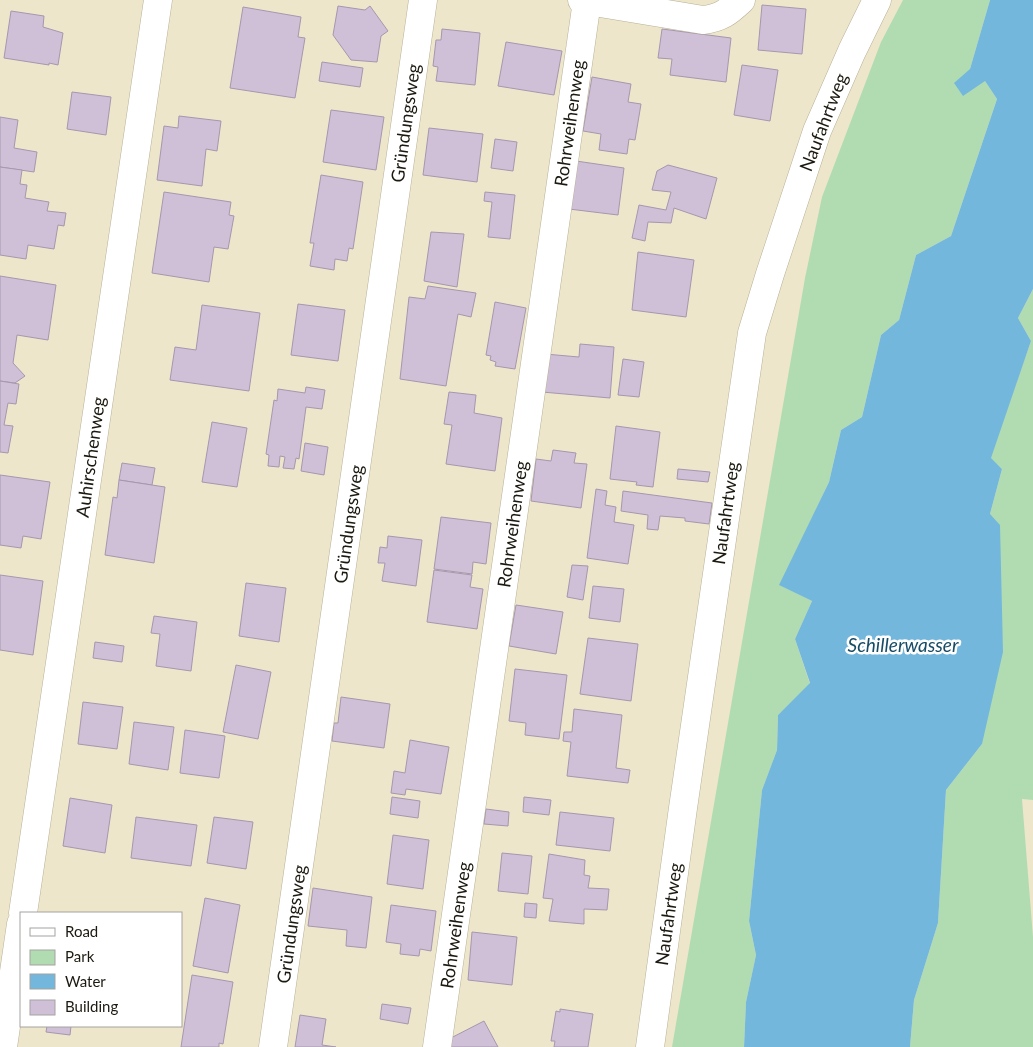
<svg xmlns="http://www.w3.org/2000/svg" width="1033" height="1047" viewBox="0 0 1033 1047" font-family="Lato,sans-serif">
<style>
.green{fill:#b1dcb2}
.water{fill:#74b7dd}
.building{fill:#cfc0d8;stroke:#a697ae}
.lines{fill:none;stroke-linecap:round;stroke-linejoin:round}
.minor-casing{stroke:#b7b197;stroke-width:29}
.minor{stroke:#fff;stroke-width:28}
.labels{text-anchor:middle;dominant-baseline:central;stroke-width:5;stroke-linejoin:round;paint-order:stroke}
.street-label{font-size:18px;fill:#1c1a10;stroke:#fff}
.water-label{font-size:19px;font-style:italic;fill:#164c66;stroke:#fff}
</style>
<rect width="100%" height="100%" fill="#ede6cb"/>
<g class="green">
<path d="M903 0H990L970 69 985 81 997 99 951 236 916 255 899 320 881 335 862 417 841 430 829 482 780 585 812 601 795 639 810 684 778 715 777 750 762 790 749 921 756 955 746 1002 744 1047H672L805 278 822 197 881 42Z"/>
<path d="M1033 289V800L1022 799 1033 937V1047H910L914 1000 938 923 946 790 982 744 990 514 1002 469 990 458 1031 341 1018 318Z"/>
</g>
<path class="water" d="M990 0H1033V289L1018 318 1031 341 991 458 1002 469 990 514 1000 525 1003 652 982 744 946 790 938 923 914 1000 910 1047H744L746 1002 756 955 749 921 762 790 777 750 778 715 810 683 795 639 812 601 779 585 829 482 841 430 862 417 881 335 899 320 916 255 951 236 997 99 985 81 963 96 954 83 970 69Z"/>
<g class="building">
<path d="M762 5 806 9 802 54 758 50Z"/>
<path d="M338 6 365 10 370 6 388 31 381 36 377 62 351 60 333 35Z"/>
<path d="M243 7 301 17 298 37 305 38 295 98 230 88Z"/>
<path d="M11 11 44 16 43 27 63 33 58 65 49 63V65L4 58Z"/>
<path d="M442 29 480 33 475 85 436 81 438 67 433 66 436 40H441Z"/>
<path d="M662 29 731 38 726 82 670 75 672 59 658 58Z"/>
<path d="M506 42 562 51 554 95 498 86Z"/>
<path d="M322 62 363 68 360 87 319 81Z"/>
<path d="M742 65 778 70 770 121 734 115Z"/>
<path d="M592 77 631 84 628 102 641 104 635 140 629 139 627 154 599 150 601 134 583 131Z"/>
<path d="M72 92 111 97 106 135 67 129Z"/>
<path d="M331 110 384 117 376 170 323 162Z"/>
<path d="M179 116 221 121 217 151 206 149 202 186 157 180 164 126 178 128Z"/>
<path d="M0 117 18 120 14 148 37 152 34 172 0 167Z"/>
<path d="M429 128 483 134 477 182 423 175Z"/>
<path d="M495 139 517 142 513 171 491 168Z"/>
<path d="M576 161 624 168 618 215 569 209Z"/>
<path d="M668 165 717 178 706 219 674 208 671 223 648 222 645 241 632 238 639 205 666 210 671 192 652 190 657 171Z"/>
<path d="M0 167 22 170 20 184 27 185 25 198 49 202 47 211 66 213 64 226 58 225 54 249 28 245 26 259 0 255Z"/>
<path d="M321 175 363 182 353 249 349 248 347 261 335 259 334 270 310 266 314 243H310Z"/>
<path d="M164 192 231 202 229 215 234 216 228 249 214 247 209 282 152 273Z"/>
<path d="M485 192 515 195 510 239 488 237 492 202 484 201Z"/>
<path d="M431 232 464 234 457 287 424 281Z"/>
<path d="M638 252 694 260 686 317 632 310Z"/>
<path d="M0 276 56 285 48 340 17 335 13 363 25 376 15 383 0 381Z"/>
<path d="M428 286 476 293 471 317 458 314 446 386 400 379 409 297 425 299Z"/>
<path d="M495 302 526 308 515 369 495 366 496 362 490 360 491 356 486 355Z"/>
<path d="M298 304 345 310 338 361 291 355Z"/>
<path d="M202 305 260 313 249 391 170 380 175 347 196 350Z"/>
<path d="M580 344 614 347 610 398 542 392 545 354 579 357Z"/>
<path d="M623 359 644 362 639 397 618 395Z"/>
<path d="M0 381 19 384 16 404 8 403 4 425 13 426 8 453 0 452Z"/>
<path d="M306 387 325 390 322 409 306 407 299 459 296 458 294 469 283 468 285 457 280 456 279 467 268 466 269 455 266 454 274 400 277 401 278 389 305 393Z"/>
<path d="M449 392 476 395 474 413 502 418 495 471 446 464 452 425 444 424Z"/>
<path d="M212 422 247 428 237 487 202 482Z"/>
<path d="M616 426 660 432 653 487 636 485 637 482 610 479Z"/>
<path d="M305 443 328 447 324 475 301 471Z"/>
<path d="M553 450 576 453 574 463 587 464 581 508 531 501 536 459 551 461Z"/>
<path d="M122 463 155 468 152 485 119 480Z"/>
<path d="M678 469 710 472 708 482 677 479Z"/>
<path d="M0 475 50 482 41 539 23 536 21 548 0 545Z"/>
<path d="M119 480 165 487 154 563 105 555 113 497 117 498Z"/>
<path d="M596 489 607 491 605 505 616 507 614 522 634 525 628 564 587 558Z"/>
<path d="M623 491 712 503 709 524 685 521V518L660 516 658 530 647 529 648 515 621 511Z"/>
<path d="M441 517 491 523 486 564 473 562 472 574 434 569Z"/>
<path d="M388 536 422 540 416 586 382 581 385 563H378L380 547 387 548Z"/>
<path d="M572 565 588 566 583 600 567 597Z"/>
<path d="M434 570 472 575 470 587 483 589 477 629 427 622Z"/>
<path d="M0 575 43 581 33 655 0 650Z"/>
<path d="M246 583 286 588 279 642 239 636Z"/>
<path d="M593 586 624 589 620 622 589 618Z"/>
<path d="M516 605 563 612 556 654 509 646Z"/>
<path d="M154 616 197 622 191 671 156 666 160 634 151 633Z"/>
<path d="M588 638 638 644 631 701 580 694Z"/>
<path d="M95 642 124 646 122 662 93 658Z"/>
<path d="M236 665 271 672 258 739 223 732Z"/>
<path d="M515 669 567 675 559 739 525 735 526 723 509 721Z"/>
<path d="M341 697 390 704 384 748 332 741 334 723H338Z"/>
<path d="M83 702 123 707 117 749 78 744Z"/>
<path d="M574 709 622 715 616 768 630 770 628 783 567 776 571 742 563 741 564 732H572Z"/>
<path d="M134 722 174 727 168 770 129 764Z"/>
<path d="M185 730 225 736 219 778 180 773Z"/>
<path d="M410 740 449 747 441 794 406 789 405 795 391 793 394 771 405 773Z"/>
<path d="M392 797 420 801 418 818 390 814Z"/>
<path d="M524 797 551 800 549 815 523 812Z"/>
<path d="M70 798 112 805 105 853 63 846Z"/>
<path d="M486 809 509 812 508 826 484 824Z"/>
<path d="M560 812 614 818 610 851 556 845Z"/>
<path d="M136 817 197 825 191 866 131 858Z"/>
<path d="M214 817 253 822 246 869 207 863Z"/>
<path d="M393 835 429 840 423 889 387 884Z"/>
<path d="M502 853 532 856 528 894 498 891Z"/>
<path d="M549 854 585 860 584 875 590 876 588 888 609 889 607 910 584 909V924L549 921 553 899 543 898Z"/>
<path d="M313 888 372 897 366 948 346 946 347 930 308 926Z"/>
<path d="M205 898 240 905 228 973 193 966Z"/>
<path d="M525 903 537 904 536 918 524 917Z"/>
<path d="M391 905 436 911 431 951 420 949 419 956 400 954 401 944 386 942Z"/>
<path d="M472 932 517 937 512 985 468 980Z"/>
<path d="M192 975 233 982 223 1044 219 1043V1047H181Z"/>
<path d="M382 1004 411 1008 408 1024 380 1019Z"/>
<path d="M560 1009 593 1014 588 1047H554L555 1041H551L556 1011 560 1012Z"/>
<path d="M300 1015 326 1019 322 1045 336 1047H295Z"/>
<path d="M484 1021 498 1047H450L447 1040Z"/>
<path d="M47 1026H71L70 1035 46 1032Z"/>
</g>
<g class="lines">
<g class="minor-casing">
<g id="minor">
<path d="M582 0 703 20C721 18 728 12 741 0"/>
<path d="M23 913 158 0"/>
<path d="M3 1047 21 924"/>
<path d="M273 1047 423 0"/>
<path d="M437 1047 587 1"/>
<path d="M650 1047 683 808 752 333 770 274 817 131 852 51 877 0"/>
</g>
</g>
<use href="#minor" class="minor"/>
</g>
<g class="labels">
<g class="street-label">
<text transform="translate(823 122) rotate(-69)">Naufahrtweg</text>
<text transform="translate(405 123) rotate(-82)">Gründungsweg</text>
<text transform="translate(569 123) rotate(-82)">Rohrweihenweg</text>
<text transform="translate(90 457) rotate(-82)">Auhirschenweg</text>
<text transform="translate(725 513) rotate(-82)">Naufahrtweg</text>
<text transform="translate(348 524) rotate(-82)">Gründungsweg</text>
<text transform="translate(512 524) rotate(-82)">Rohrweihenweg</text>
<text transform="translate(668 914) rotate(-82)">Naufahrtweg</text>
<text transform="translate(291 924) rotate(-82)">Gründungsweg</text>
<text transform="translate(455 925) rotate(-82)">Rohrweihenweg</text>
</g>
<g class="water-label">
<text x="903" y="644">Schillerwasser</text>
</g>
</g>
<rect x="20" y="912" width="162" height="115" fill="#ffffff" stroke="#a4a39f"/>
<rect x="30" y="928" width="25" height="8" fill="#ffffff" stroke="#a4a39f"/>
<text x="65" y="937" font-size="15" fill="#1c1a10">Road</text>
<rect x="30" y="950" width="25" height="15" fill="#b1dcb2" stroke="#a4a39f"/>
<text x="65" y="962" font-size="15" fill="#1c1a10">Park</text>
<rect x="30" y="974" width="25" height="15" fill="#74b7dd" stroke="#a4a39f"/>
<text x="65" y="987" font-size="15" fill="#1c1a10">Water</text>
<rect x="30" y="1000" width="25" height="15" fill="#cfc0d8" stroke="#a4a39f"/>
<text x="65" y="1012" font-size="15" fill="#1c1a10">Building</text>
</svg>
